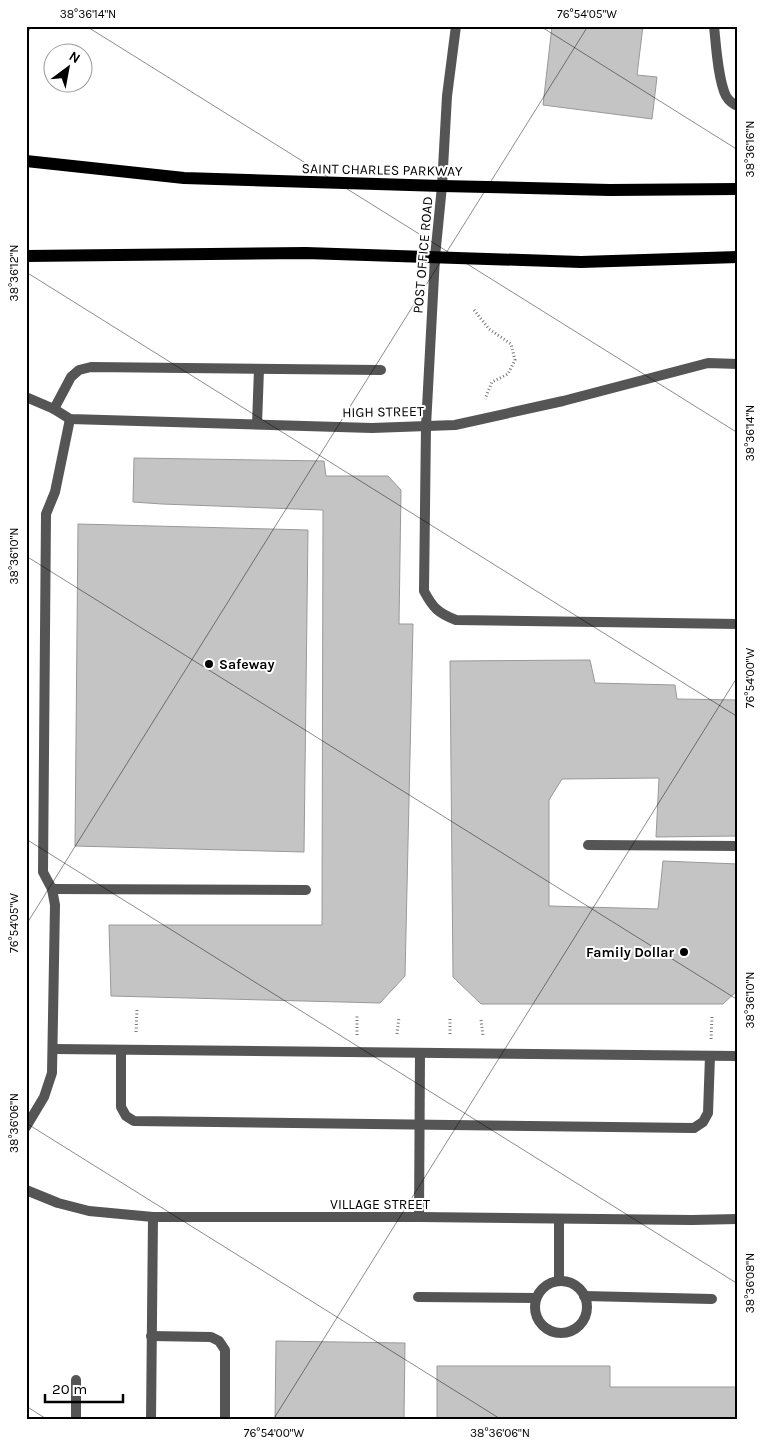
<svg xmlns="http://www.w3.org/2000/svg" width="764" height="1446" viewBox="0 0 764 1446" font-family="Karla,sans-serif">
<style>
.building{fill:#c4c4c4;stroke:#999}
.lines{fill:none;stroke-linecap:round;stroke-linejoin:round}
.path{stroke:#777;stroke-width:3;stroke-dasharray:1 2.5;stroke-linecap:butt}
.service{stroke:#555;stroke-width:10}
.minor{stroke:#555;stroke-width:10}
.tertiary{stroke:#555;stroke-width:10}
.primary{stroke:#000;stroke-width:12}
.ticks{fill:none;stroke:#000;stroke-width:1;stroke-opacity:0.45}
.poi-dot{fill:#000;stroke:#fff;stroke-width:2}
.labels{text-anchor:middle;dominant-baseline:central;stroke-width:4;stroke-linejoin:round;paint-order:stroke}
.street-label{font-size:14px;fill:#000;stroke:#fff}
.poi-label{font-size:14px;font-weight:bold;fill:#000;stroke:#fff;text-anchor:start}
.neatline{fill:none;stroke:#000;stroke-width:2}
.ticks-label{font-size:12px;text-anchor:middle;fill:#000}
</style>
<rect width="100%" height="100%" fill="#fff"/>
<g class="building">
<path d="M552 26H643L637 75 657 77 652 119 543 105Z"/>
<path d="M134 458 324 461 326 476H388L401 490 399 624H413L405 976 380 1003 111 996 109 925H322L323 510 162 504 133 502Z"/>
<path d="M78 524 308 530 304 852 75 846Z"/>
<path d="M590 660 595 683 675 685 677 699 738 700V836L656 837 659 778 562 779 549 800V906L658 909 663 861 738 864V990L723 1004H481L453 977 450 661Z"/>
<path d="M276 1341 405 1343 404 1420H275Z"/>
<path d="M437 1366H610V1387H738V1420H437Z"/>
</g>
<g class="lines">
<g class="path">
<path d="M474 310 489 329 511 344 515 360 508 374 492 382 485 399"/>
<path d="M450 1019V1036"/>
<path d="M481 1020 483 1036"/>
<path d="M136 1032 137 1010"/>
<path d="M397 1034 399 1017"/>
<path d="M357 1035V1015"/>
<path d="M711 1039 712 1017"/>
</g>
<g class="service">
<path d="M714 26C716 45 718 80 726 96 729 101 732 104 738 106"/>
<path d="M54 409 71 377 79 370 91 367 381 370"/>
<path d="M257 424 259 369"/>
<path d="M426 426 424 591C433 608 438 613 456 620L738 624"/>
<path d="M588 845 738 846"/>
<path d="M52 889 306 890"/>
<path d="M53 1049 738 1056"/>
<path d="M121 1050V1107L126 1116 134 1121 694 1128 703 1122 708 1113 710 1056"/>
<path d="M419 1217 420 1053"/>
<path d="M559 1219V1281"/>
<circle cx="561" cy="1307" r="26"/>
<path d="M584 1296 712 1299"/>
<path d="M418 1297 536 1298"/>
<path d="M151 1336 211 1337 219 1341 225 1350V1420"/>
<path d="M76 1380V1420"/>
<path d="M151 1420 153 1217"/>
</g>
<g class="minor">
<path d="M26 397 54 409 70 419 372 428 455 425 563 401 708 363 738 364"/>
<path d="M426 426 435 257"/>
<path d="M26 1127 44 1097 52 1073 55 905 52 889 43 872 46 514 55 492 70 419"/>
<path d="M26 1190 58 1203 89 1211 153 1217H419L692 1220 738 1219"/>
</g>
<path class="tertiary" d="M435 257 442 186 447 96 456 26"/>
<g class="primary">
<path d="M26 161 184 178 442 186 610 190 738 189"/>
<path d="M26 256 306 253 581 262 738 257"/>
</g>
</g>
<path class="ticks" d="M86 26 738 433M540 26 738 150M26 35 32 26M26 272 738 717M26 556 738 1000M26 839 738 1284M26 925 588 26M26 1123 502 1420M26 1406 48 1420M273 1420 738 676"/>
<g class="poi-dot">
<circle cx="209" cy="664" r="5"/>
<circle cx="684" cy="952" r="5"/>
</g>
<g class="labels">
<g class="street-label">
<text transform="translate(382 170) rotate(1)">SAINT CHARLES PARKWAY</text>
<text transform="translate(423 255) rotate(-85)">POST OFFICE ROAD</text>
<text transform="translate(383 412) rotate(-1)">HIGH STREET</text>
<text x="380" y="1204">VILLAGE STREET</text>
</g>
<g class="poi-label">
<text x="219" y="664">Safeway</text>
<text x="674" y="952" text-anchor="end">Family Dollar</text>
</g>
</g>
<rect width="764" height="1446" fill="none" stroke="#ffffff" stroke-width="55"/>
<g transform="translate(68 68) rotate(32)"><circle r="24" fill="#ffffff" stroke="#999999"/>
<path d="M0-4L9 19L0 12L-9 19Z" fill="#000000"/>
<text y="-8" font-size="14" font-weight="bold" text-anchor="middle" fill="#000000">N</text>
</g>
<path d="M45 1394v8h78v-8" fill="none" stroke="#000000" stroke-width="2.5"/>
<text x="52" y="1394" font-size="15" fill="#000000" stroke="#ffffff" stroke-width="4" paint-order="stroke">20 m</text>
<rect x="28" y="28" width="708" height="1390" class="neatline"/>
<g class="ticks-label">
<text x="88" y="18">38°36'14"N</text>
<text x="587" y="18">76°54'05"W</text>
<text transform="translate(750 149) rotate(-90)" y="4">38°36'16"N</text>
<text transform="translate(14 273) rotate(-90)" y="4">38°36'12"N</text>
<text transform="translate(750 433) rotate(-90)" y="4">38°36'14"N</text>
<text transform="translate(14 556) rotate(-90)" y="4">38°36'10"N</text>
<text transform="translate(750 678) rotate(-90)" y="4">76°54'00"W</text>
<text transform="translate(14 923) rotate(-90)" y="4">76°54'05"W</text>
<text transform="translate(750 1000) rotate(-90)" y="4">38°36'10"N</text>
<text transform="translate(14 1123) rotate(-90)" y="4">38°36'06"N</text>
<text transform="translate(750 1283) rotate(-90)" y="4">38°36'08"N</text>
<text x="274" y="1437">76°54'00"W</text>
<text x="500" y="1437">38°36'06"N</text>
</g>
</svg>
